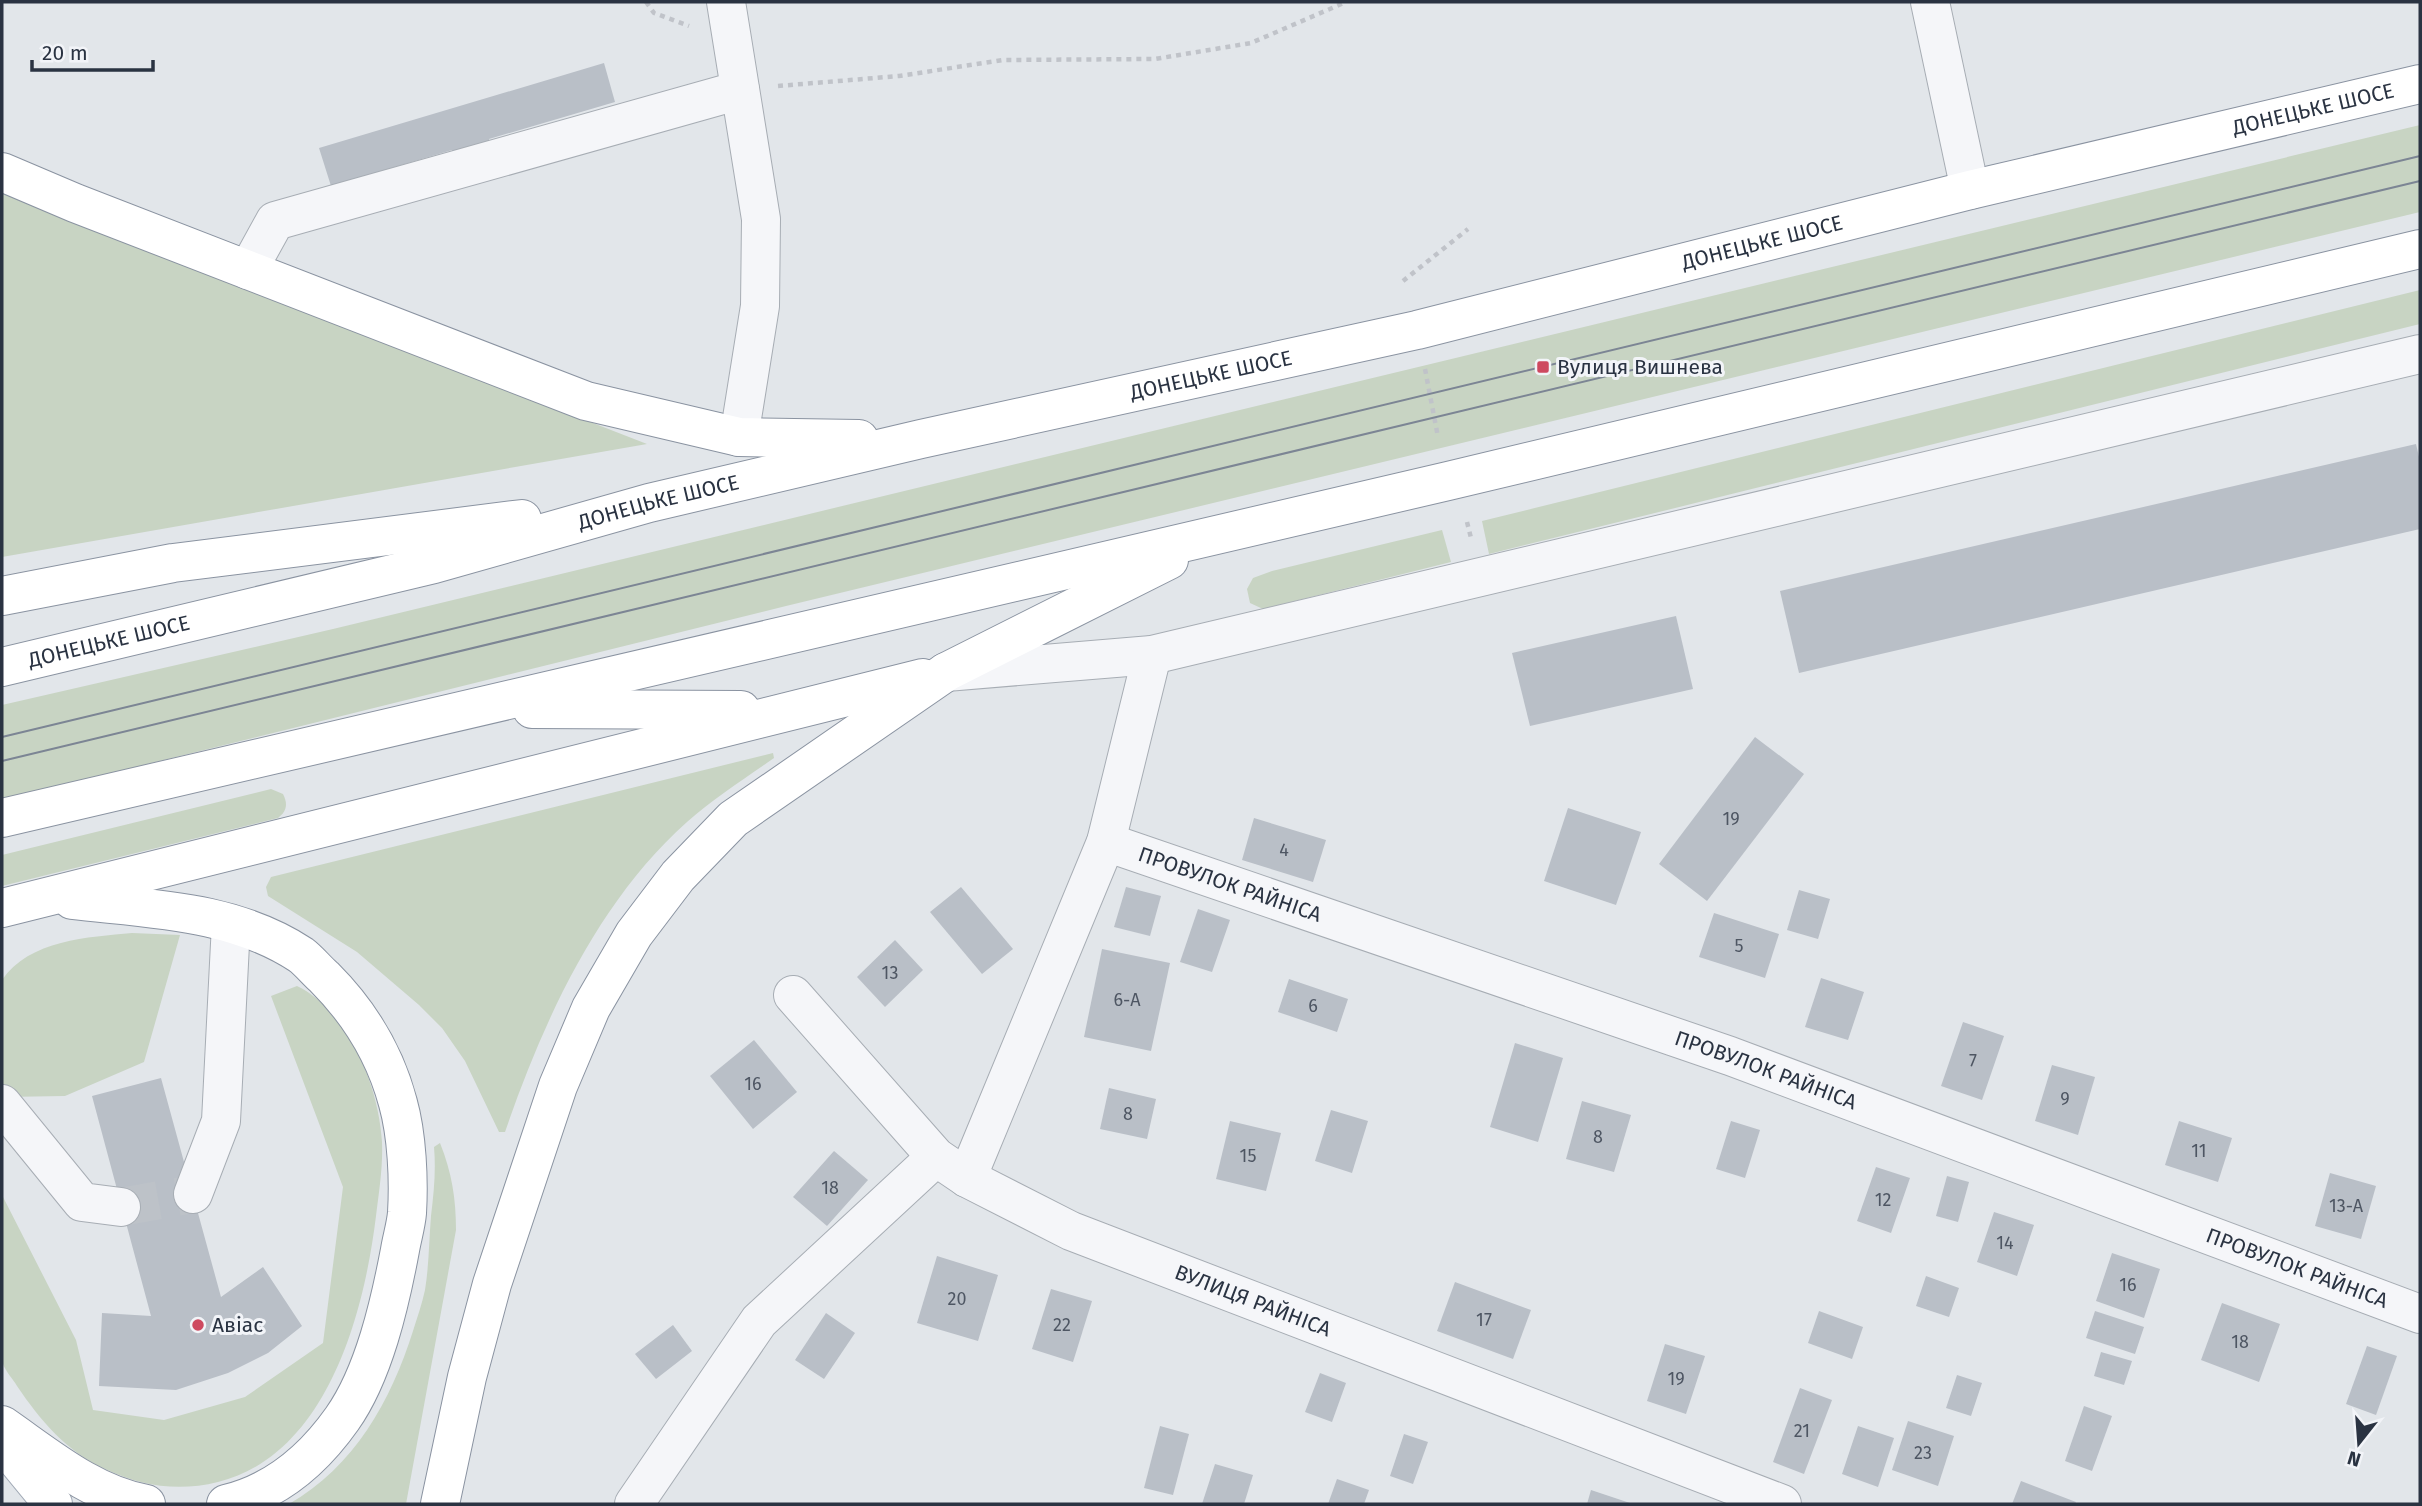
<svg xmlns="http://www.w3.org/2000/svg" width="2422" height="1506" viewBox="0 0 2422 1506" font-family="'Fira Sans',sans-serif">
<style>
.green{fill:#c8d4c3}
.building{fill:#b9bfc7}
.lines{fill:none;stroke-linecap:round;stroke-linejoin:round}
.minor-tunnel{stroke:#bdc2c8;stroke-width:38;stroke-dasharray:38 19;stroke-linecap:butt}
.minor-casing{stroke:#a7adb4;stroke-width:40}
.major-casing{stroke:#a1aab6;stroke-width:40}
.highway-casing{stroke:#8a93a1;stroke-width:40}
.path{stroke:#c0c3c9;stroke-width:4.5;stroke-dasharray:5 5;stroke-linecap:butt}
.minor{stroke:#f5f6f9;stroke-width:38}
.major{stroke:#fff;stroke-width:38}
.highway{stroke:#fff;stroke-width:38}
.tram{stroke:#7c8594;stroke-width:2}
.poi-dot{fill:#ce495f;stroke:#f2f4f8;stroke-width:2.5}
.labels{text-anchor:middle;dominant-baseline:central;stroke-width:6;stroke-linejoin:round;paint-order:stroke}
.number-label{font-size:18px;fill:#4e5663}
.street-label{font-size:21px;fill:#2a3342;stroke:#f2f4f8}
.poi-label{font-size:21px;fill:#2a3342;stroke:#f2f4f8;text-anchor:start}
</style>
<rect width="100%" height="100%" fill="#e2e6ea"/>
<g class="green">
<path d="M2420 125V212L786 606 2 800V705L333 629Z"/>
<path d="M2 193 18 200 647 444 2 557Z"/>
<path d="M2420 290V324L1489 554 1482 521Z"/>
<path d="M1442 530 1451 562 1263 609 1250 603 1247 589 1253 578 1272 571Z"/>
<path d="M773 753 774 758C744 779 714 798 687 822 598 901 543 1021 505 1132H499L465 1061 442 1028 419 1005 357 952 268 896 266 887 271 877Z"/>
<path d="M271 789 283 794C288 804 287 811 278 818L2 886V855Z"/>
<path d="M132 933 180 935 144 1062 65 1096 4 1097 2 1094V980C29 940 89 937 132 933Z"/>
<path d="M297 986C349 1011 379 1087 382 1142 383 1167 379 1192 376 1216 364 1314 327 1455 218 1482 178 1492 141 1486 105 1469 67 1452 40 1420 17 1386 13 1379 6 1372 3 1364 0 1353 2 1334 2 1322 2 1280 2 1237 2 1195L76 1340 93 1410 164 1420 245 1397 323 1343 343 1187 271 996Z"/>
<path d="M440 1143C452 1173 456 1199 456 1230L406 1504H289C354 1467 391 1401 413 1331 417 1318 422 1304 425 1290 429 1266 429 1240 431 1216 434 1192 436 1170 434 1147Z"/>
</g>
<g class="building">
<path d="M604 63 615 102 489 139 493 151 455 162 452 150 331 186 319 148Z"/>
<path d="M2416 444 2420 461V529L1799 673 1780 591Z"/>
<path d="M1676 616 1693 689 1530 726 1512 653Z"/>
<path d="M1755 737 1804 774 1707 901 1659 864Z"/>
<path d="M1568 808 1641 832 1616 905 1544 881Z"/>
<path d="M1254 818 1326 840 1313 882 1242 860Z"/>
<path d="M961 887 1013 949 982 974 930 912Z"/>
<path d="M1126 887 1161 896 1150 936 1114 927Z"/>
<path d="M1799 890 1830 899 1818 939 1787 930Z"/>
<path d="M1198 909 1230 920 1212 972 1180 962Z"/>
<path d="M1714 913 1779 934 1765 978 1699 957Z"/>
<path d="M895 940 923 970 885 1007 857 977Z"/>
<path d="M1102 949 1170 963 1151 1051 1084 1037Z"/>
<path d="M1821 978 1864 992 1848 1040 1805 1027Z"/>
<path d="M1289 979 1348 999 1337 1032 1278 1012Z"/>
<path d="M1963 1022 2004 1036 1982 1100 1941 1086Z"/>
<path d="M754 1040 797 1092 753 1129 710 1076Z"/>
<path d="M1515 1043 1563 1058 1538 1142 1490 1127Z"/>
<path d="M2052 1065 2095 1077 2078 1135 2035 1121Z"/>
<path d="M161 1078 221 1297 263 1267 302 1326 268 1353 228 1373 176 1390 99 1386 102 1313 151 1316 92 1096Z"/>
<path d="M1109 1088 1156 1099 1147 1139 1100 1129Z"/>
<path d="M1582 1101 1631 1115 1614 1172 1566 1159Z"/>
<path d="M1331 1110 1368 1121 1352 1173 1315 1161Z"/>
<path d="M1230 1121 1281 1133 1266 1191 1216 1179Z"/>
<path d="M1731 1121 1760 1130 1745 1178 1716 1169Z"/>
<path d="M2179 1121 2232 1138 2218 1182 2165 1165Z"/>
<path d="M834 1151 868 1180 827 1226 793 1197Z"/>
<path d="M1876 1167 1910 1178 1891 1233 1857 1221Z"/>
<path d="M2330 1173 2376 1186 2361 1239 2315 1226Z"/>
<path d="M1947 1176 1969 1182 1958 1222 1936 1216Z"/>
<path d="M1994 1212 2034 1225 2017 1276 1977 1262Z"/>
<path d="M2112 1253 2160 1269 2144 1318 2096 1301Z"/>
<path d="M937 1256 998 1275 978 1341 917 1323Z"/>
<path d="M1926 1276 1959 1288 1949 1317 1916 1306Z"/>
<path d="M1455 1282 1531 1310 1513 1359 1437 1331Z"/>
<path d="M1051 1289 1092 1301 1073 1362 1032 1349Z"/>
<path d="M2222 1303 2280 1324 2259 1382 2201 1360Z"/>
<path d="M1819 1311 1863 1327 1852 1359 1808 1343Z"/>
<path d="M2095 1311 2144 1327 2135 1354 2086 1338Z"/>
<path d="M826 1313 855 1333 824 1379 795 1360Z"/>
<path d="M673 1325 692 1351 656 1379 635 1354Z"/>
<path d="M1665 1344 1705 1356 1686 1414 1647 1401Z"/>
<path d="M2367 1346 2397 1356 2376 1415 2346 1404Z"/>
<path d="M2101 1352 2132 1361 2124 1385 2094 1376Z"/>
<path d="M1320 1373 1346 1383 1332 1422 1305 1412Z"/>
<path d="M1957 1375 1982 1383 1971 1416 1946 1408Z"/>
<path d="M1800 1388 1832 1400 1804 1474 1773 1462Z"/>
<path d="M2084 1406 2112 1416 2092 1471 2065 1461Z"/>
<path d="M1908 1421 1954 1436 1938 1486 1892 1470Z"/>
<path d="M1160 1426 1189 1434 1173 1495 1144 1488Z"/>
<path d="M1858 1426 1894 1438 1878 1487 1842 1474Z"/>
<path d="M1404 1434 1428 1442 1413 1484 1390 1476Z"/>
<path d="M1215 1464 1253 1475 1244 1504H1202Z"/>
<path d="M1337 1479 1369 1490 1364 1504H1328Z"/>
<path d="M2021 1481 2076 1502 2075 1504H2012Z"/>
<path d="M1591 1490 1633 1504H1587Z"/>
</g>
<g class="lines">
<path class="minor-tunnel" d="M121 1207 193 1194"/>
<g class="minor-casing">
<g id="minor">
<path d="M726 2 761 219 760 306 739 437"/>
<path d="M1930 2 1970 190"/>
<path d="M248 270 275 221 740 90"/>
<path d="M946 672 1152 655 2420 354"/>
<path id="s1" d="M1106 842 1730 1056 2420 1314"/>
<path id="s2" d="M793 995 936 1157 967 1178 1071 1231 1782 1504"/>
<path d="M2 1104 82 1202 121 1207"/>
<path d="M967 1178 1106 842 1152 655"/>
<path d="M193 1194 221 1121 231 924"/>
<path d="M634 1504 759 1321 936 1157"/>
</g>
</g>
<g class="major-casing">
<path id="major" d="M2 1442 53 1504"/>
</g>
<g class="highway-casing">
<g id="highway">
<path d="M2 172 75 203 586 401 739 437 859 439"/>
<path d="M2 596 173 563 522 519"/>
<path id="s3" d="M2 667 434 564 649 503 921 439 1417 330 1970 190 2420 84"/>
<path d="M532 709 741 710"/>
<path d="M2 818 1448 481 2420 249"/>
<path d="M72 900C150 909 233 910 301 955 309 961 316 970 324 977 359 1012 385 1054 398 1103 407 1135 409 1180 407 1213 406 1225 402 1238 400 1250 390 1303 374 1374 342 1419 313 1460 276 1492 226 1504"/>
<path d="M2 908 923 678"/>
<path d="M2 1425C47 1456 91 1494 146 1504"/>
<path d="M440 1504 467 1377 492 1284 558 1086 591 1008 634 934 678 876 733 819 946 672 1169 560"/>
</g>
</g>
<g class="path">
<path d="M646 2 654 13 689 26"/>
<path d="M778 86 899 76 1003 60 1155 59 1251 43 1346 2"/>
<path d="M1403 281 1468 229"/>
<path d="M1425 369 1438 437"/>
<path d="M1467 522 1471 538"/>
</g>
<use href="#minor" class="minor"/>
<use href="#major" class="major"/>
<use href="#highway" class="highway"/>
<g class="tram">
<path d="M2 737 2420 156"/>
<path d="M2 761 2420 181"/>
</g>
</g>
<g class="poi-dot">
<rect x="1536" y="360" width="14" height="14" rx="3.5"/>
<circle cx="198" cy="1325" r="7"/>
</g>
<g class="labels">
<g class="number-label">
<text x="1731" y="819">19</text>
<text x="1284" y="850">4</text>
<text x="1739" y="946">5</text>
<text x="890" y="973">13</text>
<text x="1127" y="1000">6-А</text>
<text x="1313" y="1006">6</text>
<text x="1973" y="1061">7</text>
<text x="753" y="1084">16</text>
<text x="2065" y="1099">9</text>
<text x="1128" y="1114">8</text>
<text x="1598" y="1137">8</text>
<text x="2199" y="1151">11</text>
<text x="1248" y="1156">15</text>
<text x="830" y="1188">18</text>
<text x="1883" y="1200">12</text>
<text x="2346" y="1206">13-А</text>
<text x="2005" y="1243">14</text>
<text x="2128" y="1285">16</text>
<text x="957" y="1299">20</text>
<text x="1484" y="1320">17</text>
<text x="1062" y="1325">22</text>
<text x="2240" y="1342">18</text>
<text x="1676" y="1379">19</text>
<text x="1802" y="1431">21</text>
<text x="1923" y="1453">23</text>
</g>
<g class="street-label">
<text stroke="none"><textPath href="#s3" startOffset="2378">ДОНЕЦЬКЕ ШОСЕ</textPath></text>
<text stroke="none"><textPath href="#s3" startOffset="1811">ДОНЕЦЬКЕ ШОСЕ</textPath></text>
<text stroke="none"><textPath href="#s3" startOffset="1244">ДОНЕЦЬКЕ ШОСЕ</textPath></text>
<text stroke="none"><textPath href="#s3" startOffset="677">ДОНЕЦЬКЕ ШОСЕ</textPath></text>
<text stroke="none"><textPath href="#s3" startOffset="110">ДОНЕЦЬКЕ ШОСЕ</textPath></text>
<text stroke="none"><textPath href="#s1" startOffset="131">ПРОВУЛОК РАЙНІСА</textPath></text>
<text stroke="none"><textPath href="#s1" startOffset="698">ПРОВУЛОК РАЙНІСА</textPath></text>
<text stroke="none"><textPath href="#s1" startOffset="1265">ПРОВУЛОК РАЙНІСА</textPath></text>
<text stroke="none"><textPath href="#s2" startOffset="565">ВУЛИЦЯ РАЙНІСА</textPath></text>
</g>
<g class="poi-label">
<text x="1557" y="367">Вулиця Вишнева</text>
<text x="212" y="1325">Авіас</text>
</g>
</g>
<rect width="2422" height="1506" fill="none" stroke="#2a3342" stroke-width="7"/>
<g transform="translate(2359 1443) rotate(197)" stroke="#f2f4f8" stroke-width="5" paint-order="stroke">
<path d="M0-5L12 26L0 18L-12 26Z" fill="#2a3342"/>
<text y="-10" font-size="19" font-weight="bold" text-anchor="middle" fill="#2a3342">N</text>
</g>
<path d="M32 60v10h121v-10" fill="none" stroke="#2a3342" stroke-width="3.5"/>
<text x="42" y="60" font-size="21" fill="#2a3342" stroke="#f2f4f8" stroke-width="5" paint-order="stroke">20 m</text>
</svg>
